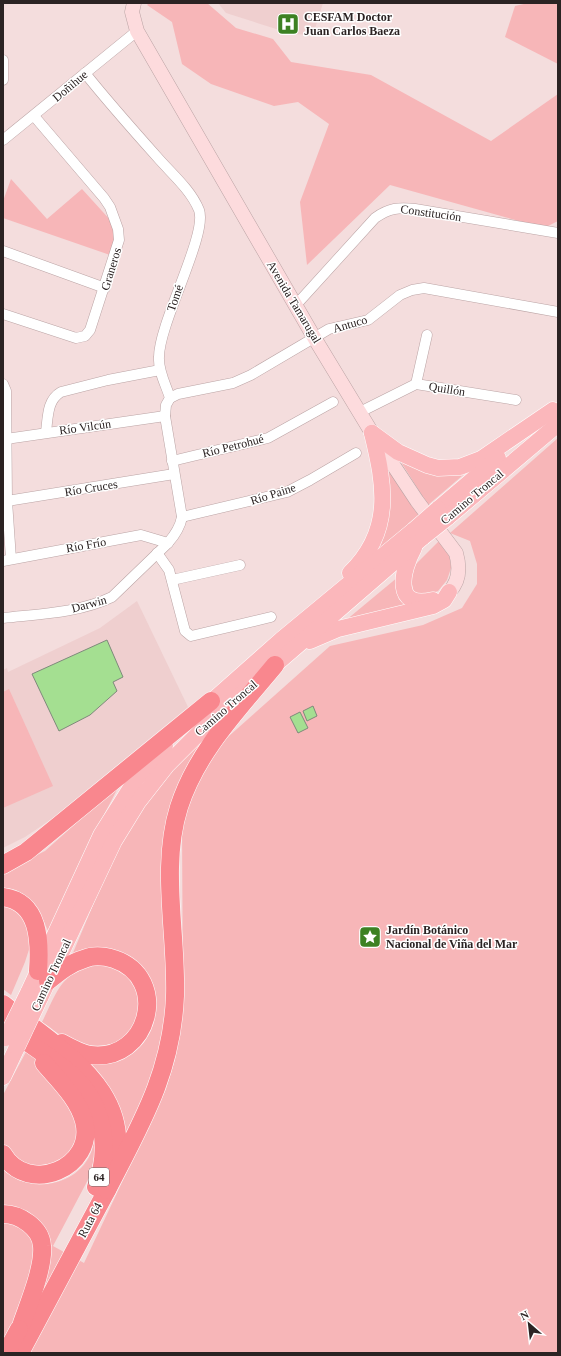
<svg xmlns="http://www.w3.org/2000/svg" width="561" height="1356" viewBox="0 0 561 1356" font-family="Georgia,serif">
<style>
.built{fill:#efcfcf}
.green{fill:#f7b6b8}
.building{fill:#a4df91;stroke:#7e8a7b}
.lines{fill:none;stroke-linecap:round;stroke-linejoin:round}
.street-casing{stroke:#bba4a5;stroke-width:11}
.secondary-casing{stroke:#bba4a5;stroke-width:15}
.primary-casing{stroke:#fff;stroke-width:17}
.highway-casing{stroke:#fff;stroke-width:19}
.street{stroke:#fff;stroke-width:10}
.secondary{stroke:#fddbdd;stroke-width:14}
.primary{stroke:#fbb7bb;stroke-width:16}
.highway{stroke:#f9878e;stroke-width:18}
.primary-bridge-casing{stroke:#fff;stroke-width:17;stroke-linecap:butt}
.primary-bridge{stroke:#fbb7bb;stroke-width:16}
.labels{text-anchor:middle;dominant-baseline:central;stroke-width:3;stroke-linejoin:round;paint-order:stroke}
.shield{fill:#fff;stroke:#6b6565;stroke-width:1}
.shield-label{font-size:11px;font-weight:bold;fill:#2b2323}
.poi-label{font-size:12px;font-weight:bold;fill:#2b2323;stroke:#fff;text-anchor:start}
.street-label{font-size:12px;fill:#2b2323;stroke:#fff}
</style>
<rect width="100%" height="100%" fill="#f4dddd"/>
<g class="built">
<path d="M218 3H323L313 35 292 34 226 13Z"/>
<path d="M137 601 188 707 53 818 25 837 3 848V670L7 668 8 672 100 628Z"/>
</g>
<g class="green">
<path d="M149 3H207L236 28 273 39 291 62 371 75 491 141 558 94V221L544 228 390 185 307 265 300 202 329 124 298 102 274 106 211 84 182 64 172 22 147 5Z"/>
<path d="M528 3H558V64L505 37 515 6Z"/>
<path d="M11 179 47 219 82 189 112 222 115 239 110 255 3 218V201Z"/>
<path d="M558 438V1353H3V1169C29 1196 80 1186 92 1150 95 1141 92 1129 91 1119L96 1146 91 1174 53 1246 84 1263 166 1089 175 1060 183 1012 182 826 190 797 220 744 330 646 423 625 462 608 477 584V564L470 541 450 533Z"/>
<path d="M396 454 469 470 428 505Z"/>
<path d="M386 464 420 514 366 561Z"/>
<path d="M439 541 450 554 451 568 447 580 438 591 422 597 414 593 409 571Z"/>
<path d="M398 577 414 605 345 621Z"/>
<path d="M9 689 53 786 3 808V692Z"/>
<path d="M219 721 175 796 169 999 161 1060 125 1145 82 1059 147 1031 129 960H70L114 855 131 824 170 773Z"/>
<path d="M120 784 84 853 48 931C41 912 27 887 3 888V872L45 851Z"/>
<path d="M3 902 22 913 33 937 25 962 11 995 3 989Z"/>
<path d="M96 962 130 971 143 1008C140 1015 137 1023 133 1030 121 1047 91 1049 73 1042 62 1038 52 1028 42 1022 59 988 59 977 96 962Z"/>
<path d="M27 1050 51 1074 81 1121 75 1150 49 1168 31 1167 10 1154 3 1143V1095Z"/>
</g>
<g class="building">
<path d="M107 640 123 677 113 682 117 691 90 715 59 731 32 674Z"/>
<path d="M313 706 317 716 307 721 303 711Z"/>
<path d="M300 712 308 728 298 733 290 717Z"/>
</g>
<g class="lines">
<g class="street-casing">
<g id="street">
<path d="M3 60V80"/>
<path d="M3 140 137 31"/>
<path d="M3 251 105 288"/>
<path d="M296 305 375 218C389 208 399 207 415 209L558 233"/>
<path d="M3 314 76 338 85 336 90 330 119 240 118 229 110 207 104 198 34 116"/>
<path d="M3 384 6 391 7 501 11 559"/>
<path d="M416 384 427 335"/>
<path d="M170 398 178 394 233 383 251 375 329 329 368 320 400 295 412 290 424 288 558 312"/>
<path d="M360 412 416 384 516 400"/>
<path d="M46 432C48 417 47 400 61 392L108 380 160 370"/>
<path d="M6 439 165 416"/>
<path d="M172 461 268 438 333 402"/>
<path d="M7 501 174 474"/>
<path d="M182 517 287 492 310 480 356 453"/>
<path d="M157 553 169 570 185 631 191 636 271 617"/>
<path d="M3 561 141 535 168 543"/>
<path d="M172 580 240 565"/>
<path d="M3 618C38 614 79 613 112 597L168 543C175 535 180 528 182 517L165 416 166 405 170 398C166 385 158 371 159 357 159 323 208 234 199 210 191 190 172 174 158 158 133 130 108 102 85 73"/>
</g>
</g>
<g class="secondary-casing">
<path id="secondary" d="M134 3 132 12 137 31 315 339 372 433 417 501 456 553C460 567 460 581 449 592"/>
</g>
<g class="primary-casing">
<g id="primary">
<path d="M372 433 398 452 427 465 438 468 460 467 481 459 553 410"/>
<path d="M438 509 498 458"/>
<path d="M447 518 558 424"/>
<path d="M414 548C402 570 392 610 433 600"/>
<path d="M350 573C393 531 385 486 372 433"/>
<path d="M310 641 338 629 433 606 444 600 449 592"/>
<path d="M202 710 281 640 414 530"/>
<path d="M28 993 101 835 137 778 165 746"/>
<path d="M40 998 114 841 138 802 167 765 217 715 423 537"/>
<path d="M3 1077 17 1047"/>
</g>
</g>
<g class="highway-casing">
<g id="highway">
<path d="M3 865 26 852 211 701"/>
<path d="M3 897C40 902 40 942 38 971"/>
<path d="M48 981C59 972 70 963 84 959 93 955 104 956 114 959 171 978 149 1063 90 1055 80 1053 71 1048 62 1043"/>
<path d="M3 1004C65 1054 147 1096 107 1190L20 1353"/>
<path d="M3 1024C25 1042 53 1058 74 1077 104 1106 111 1149 96 1187"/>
<path d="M3 1154C28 1196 96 1168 84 1121 78 1098 58 1080 44 1063"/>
<path d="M107 1190C141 1124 172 1072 175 996 177 934 160 867 179 807 197 751 238 710 275 665"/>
<path d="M3 1214C20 1214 41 1228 42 1246 44 1267 29 1303 22 1323"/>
<path d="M6 1353 19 1329"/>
</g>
</g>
<use href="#street" class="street"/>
<use href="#secondary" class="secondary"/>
<use href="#primary" class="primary"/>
<use href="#highway" class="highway"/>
<g class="primary-bridge-casing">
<g id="primary-bridge">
<path d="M414 530 438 509"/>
<path d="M423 537 447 518"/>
<path d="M6 1038 28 993"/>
<path d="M17 1047 40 998"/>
</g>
</g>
<use href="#primary-bridge" class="primary-bridge"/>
</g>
<defs>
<g id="hospital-square" transform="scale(1.15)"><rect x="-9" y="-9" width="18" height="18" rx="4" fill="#3d8123" stroke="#fff"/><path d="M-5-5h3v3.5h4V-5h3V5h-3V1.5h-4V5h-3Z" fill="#fff"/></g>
<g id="sight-square" transform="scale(1.15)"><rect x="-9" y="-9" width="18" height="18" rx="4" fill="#3d8123" stroke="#fff"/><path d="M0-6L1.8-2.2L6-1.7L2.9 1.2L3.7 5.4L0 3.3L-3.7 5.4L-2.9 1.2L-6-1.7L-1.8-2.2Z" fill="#fff"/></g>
</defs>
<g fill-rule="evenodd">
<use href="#hospital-square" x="288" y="24"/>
<use href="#sight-square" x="370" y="937"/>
</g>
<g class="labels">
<rect class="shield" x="89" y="1168" width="20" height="18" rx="3"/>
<g class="shield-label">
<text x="99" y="1177">64</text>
</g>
<g class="poi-label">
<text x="304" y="17">CESFAM Doctor<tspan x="304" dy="14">Juan Carlos Baeza</tspan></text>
<text x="386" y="930">Jardín Botánico<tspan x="386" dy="14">Nacional de Viña del Mar</tspan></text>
</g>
<g class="street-label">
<text transform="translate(70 86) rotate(-40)">Doñihue</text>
<text transform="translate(431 213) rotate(8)">Constitución</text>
<text transform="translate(111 269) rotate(-73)">Graneros</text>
<text transform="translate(175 298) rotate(-71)">Tomé</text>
<text transform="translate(294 302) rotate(59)">Avenida Tamarugal</text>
<text transform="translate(350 324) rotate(-16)">Antuco</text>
<text transform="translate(447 389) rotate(9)">Quillón</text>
<text transform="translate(85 427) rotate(-8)">Río Vilcún</text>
<text transform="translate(233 446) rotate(-14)">Río Petrohué</text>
<text transform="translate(91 488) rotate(-9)">Río Cruces</text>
<text transform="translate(273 494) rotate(-18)">Río Paine</text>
<text transform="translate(472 497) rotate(-40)">Camino Troncal</text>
<text transform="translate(86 545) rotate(-10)">Río Frío</text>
<text transform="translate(89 604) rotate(-15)">Darwin</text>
<text transform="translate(226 708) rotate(-41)">Camino Troncal</text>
<text transform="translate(51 975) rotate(-65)">Camino Troncal</text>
<text transform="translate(90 1220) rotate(-62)">Ruta 64</text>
</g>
</g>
<rect width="561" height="1356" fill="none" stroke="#2b2323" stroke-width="8"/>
<g transform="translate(529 1324) rotate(332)" stroke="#ffffff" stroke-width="3" paint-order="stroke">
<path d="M0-3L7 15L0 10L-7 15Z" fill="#2b2323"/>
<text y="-6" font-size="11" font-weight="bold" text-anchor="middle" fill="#2b2323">N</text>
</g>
</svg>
